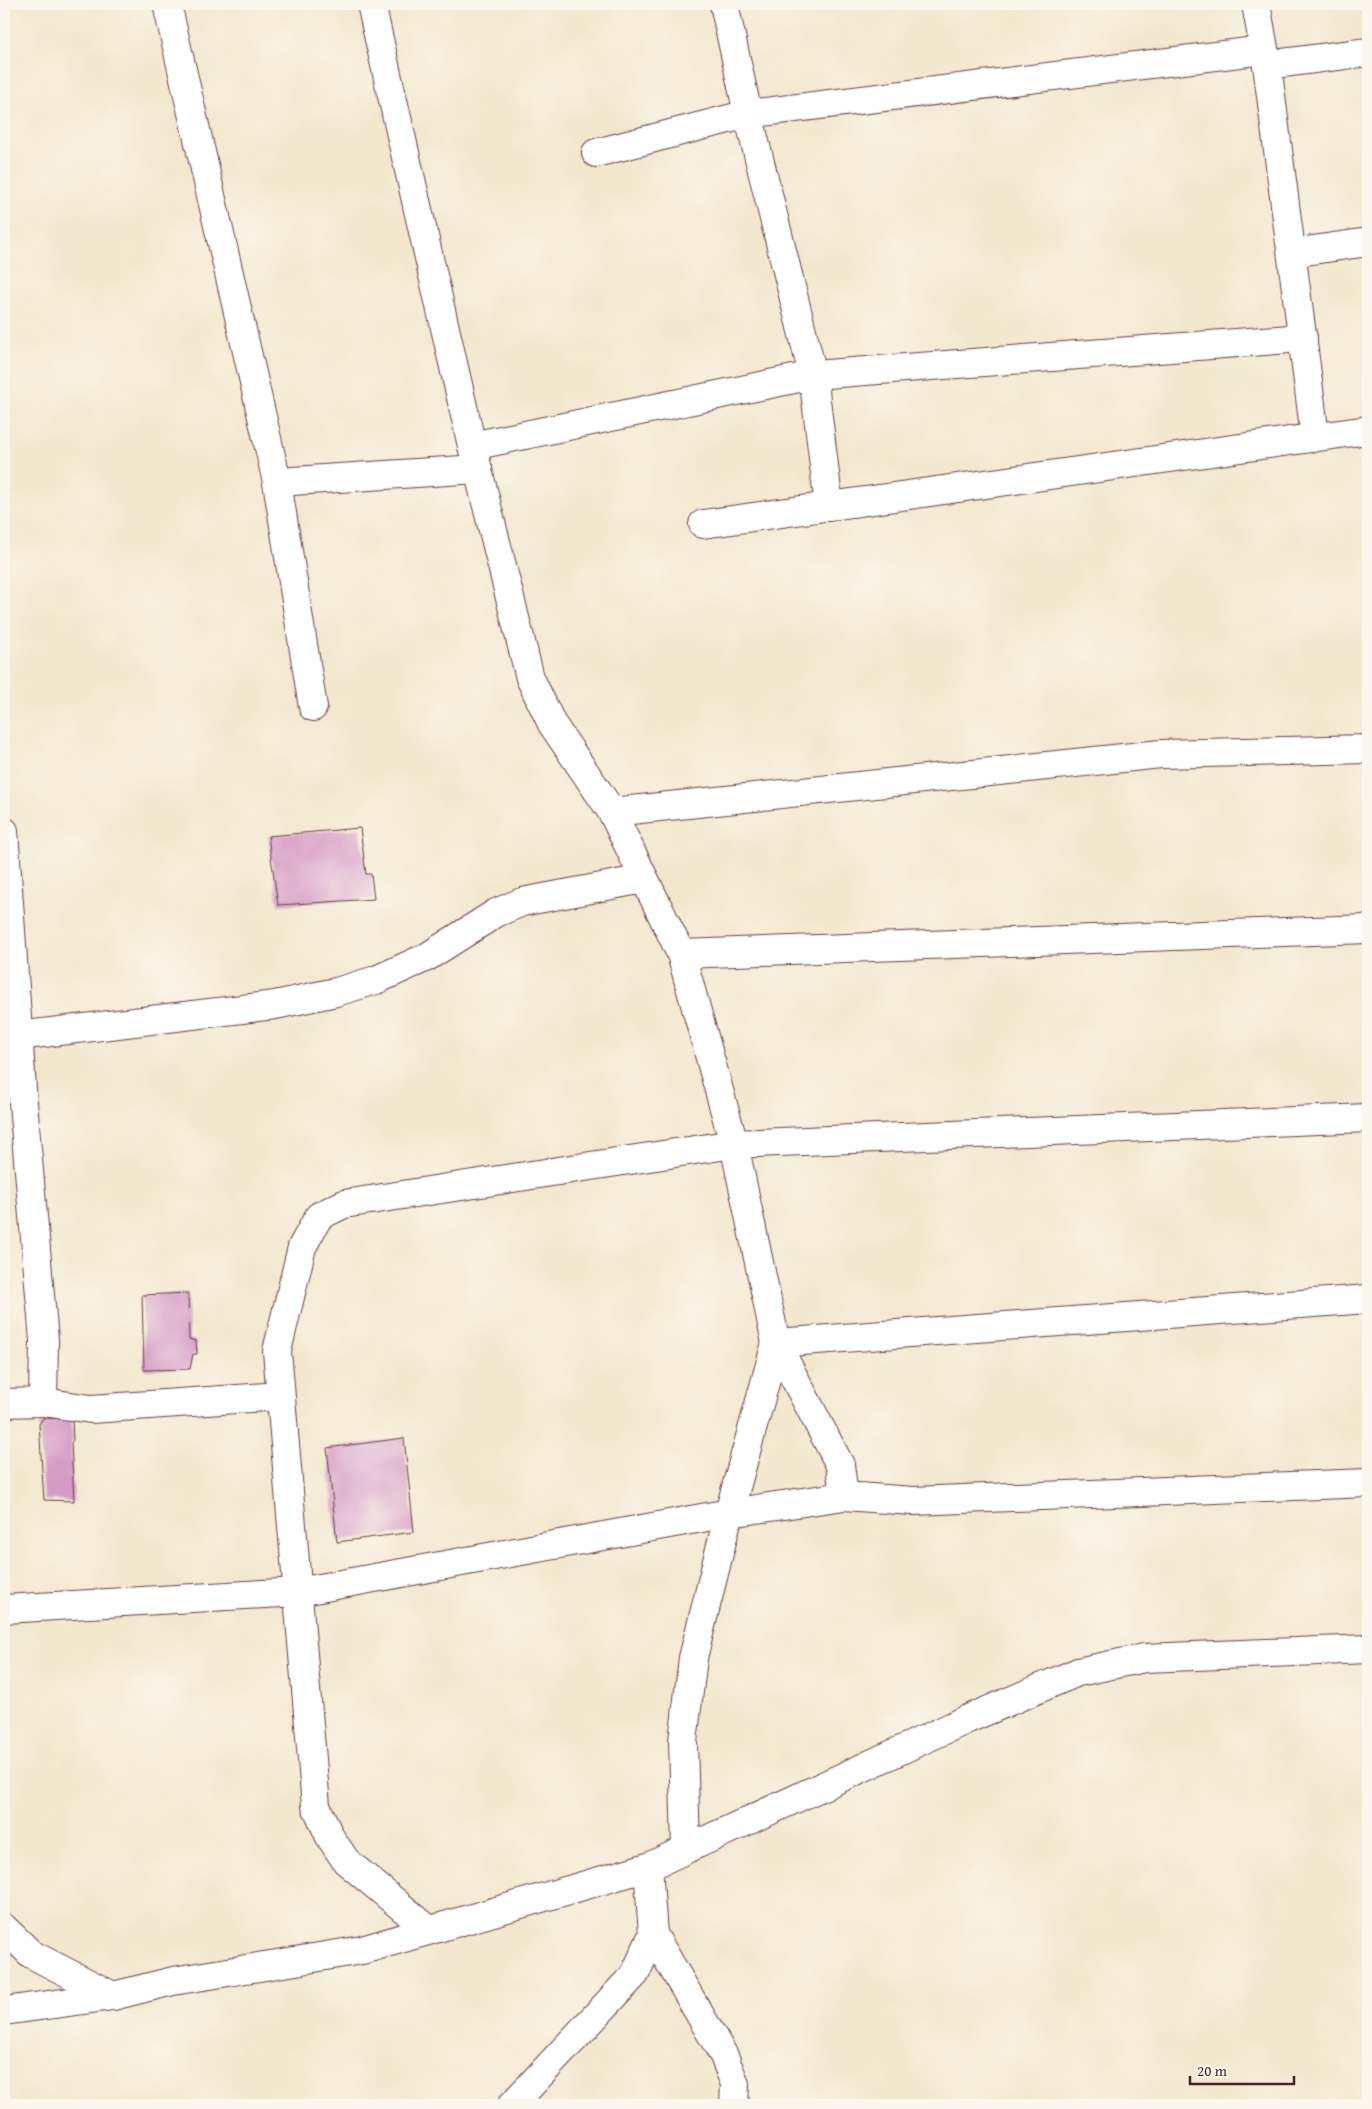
<svg xmlns="http://www.w3.org/2000/svg" width="1372" height="2109" viewBox="0 0 1372 2109" font-family="'Gentium Book Plus',serif">
<style>
.building{fill:#d499c5}
.lines{fill:none;stroke-linecap:round;stroke-linejoin:round}
.minor-casing{stroke:#633d43;stroke-width:30}
.minor{stroke:#fff;stroke-width:28}
</style>
<rect width="100%" height="100%" fill="#fbf7ec"/>
<filter id="ink" filterUnits="userSpaceOnUse"><feTurbulence type="fractalNoise" baseFrequency=".02" numOctaves="2"/><feDisplacementMap in="SourceGraphic" scale="10" xChannelSelector="R" yChannelSelector="G"/><feConvolveMatrix kernelMatrix="1 2 1 2 8 2 1 2 1" color-interpolation-filters="sRGB"/></filter>
<filter id="wash" filterUnits="userSpaceOnUse"><feTurbulence type="fractalNoise" baseFrequency=".0096" numOctaves="4" result="noise"/><feDisplacementMap in="SourceGraphic" scale="20" xChannelSelector="R" yChannelSelector="G"/><feGaussianBlur stdDeviation="1.12" result="paint"/><feColorMatrix in="noise" values="0 0 0 0 0 0 0 0 0 0 0 0 0 0 0 0 0 1.4 0 .05"/><feComposite in="paint" operator="in"/></filter>
<g filter="url(#wash)">
<rect width="100%" height="100%" fill="#f3e7ce"/>
<g id="blocks">
<g class="building">
<path d="M360 828 366 874H371L374 899 278 905 268 836Z"/>
<path d="M188 1293 189 1339 196 1341 197 1354H193L190 1369 144 1370 142 1295Z"/>
<path d="M43 1418 72 1419 73 1440 71 1443 74 1501 44 1500 39 1424Z"/>
<path d="M404 1438 414 1532 337 1542 327 1448Z"/>
</g>
</g>
</g>
<g filter="url(#ink)">
<use href="#blocks" fill-opacity="0" stroke="#633d43" stroke-width="1"/>
<g class="lines">
<g class="minor-casing">
<g id="minor">
<path d="M167 4 277 482 478 469"/>
<path d="M371 4 472 446 530 678 552 724 612 812 681 954 734 1144 776 1343 840 1465 844 1496 913 1501 1368 1483"/>
<path d="M724 4 748 114 813 375 829 507"/>
<path d="M1256 4 1267 65 1315 436"/>
<path d="M1267 65 1368 52"/>
<path d="M596 153 748 114 1264 50"/>
<path d="M1292 253 1368 242"/>
<path d="M472 446 813 375 1303 338"/>
<path d="M277 482 313 707"/>
<path d="M703 524 1368 430"/>
<path d="M612 812 1161 754 1368 749"/>
<path d="M4 831 23 1103 44 1340 43 1402 4 1403"/>
<path d="M681 954 1368 929"/>
<path d="M18 1036 275 1005 336 992 376 980 427 957 496 913 522 902 644 879"/>
<path d="M43 1402 91 1409 280 1396"/>
<path d="M4 1609 298 1592 729 1513 844 1496"/>
<path d="M686 1849 683 1741 693 1658 729 1513 776 1343 1368 1299"/>
<path d="M4 1928 31 1954 113 1996"/>
<path d="M429 1930 346 1861 330 1837 316 1806 277 1351 302 1247 319 1216 344 1204 734 1144 1368 1118"/>
<path d="M653 1934 724 2056 735 2084 734 2105"/>
<path d="M4 2011 113 1996 173 1981 362 1950 648 1867 968 1719 1078 1672 1144 1658 1368 1649"/>
<path d="M512 2105 635 1974 653 1934 648 1867"/>
</g>
</g>
<use href="#minor" class="minor"/>
</g>
</g>
<rect width="1372" height="2109" fill="none" stroke="#fbf7ec" stroke-width="20"/>
<path d="M1190 2076v8h104v-8" fill="none" stroke="#4a1f2b" stroke-width="2.5"/>
<text x="1197" y="2076" font-size="15" fill="#4a1f2b" stroke="#fbf7ec" stroke-width="4" paint-order="stroke">20 m</text>
</svg>
